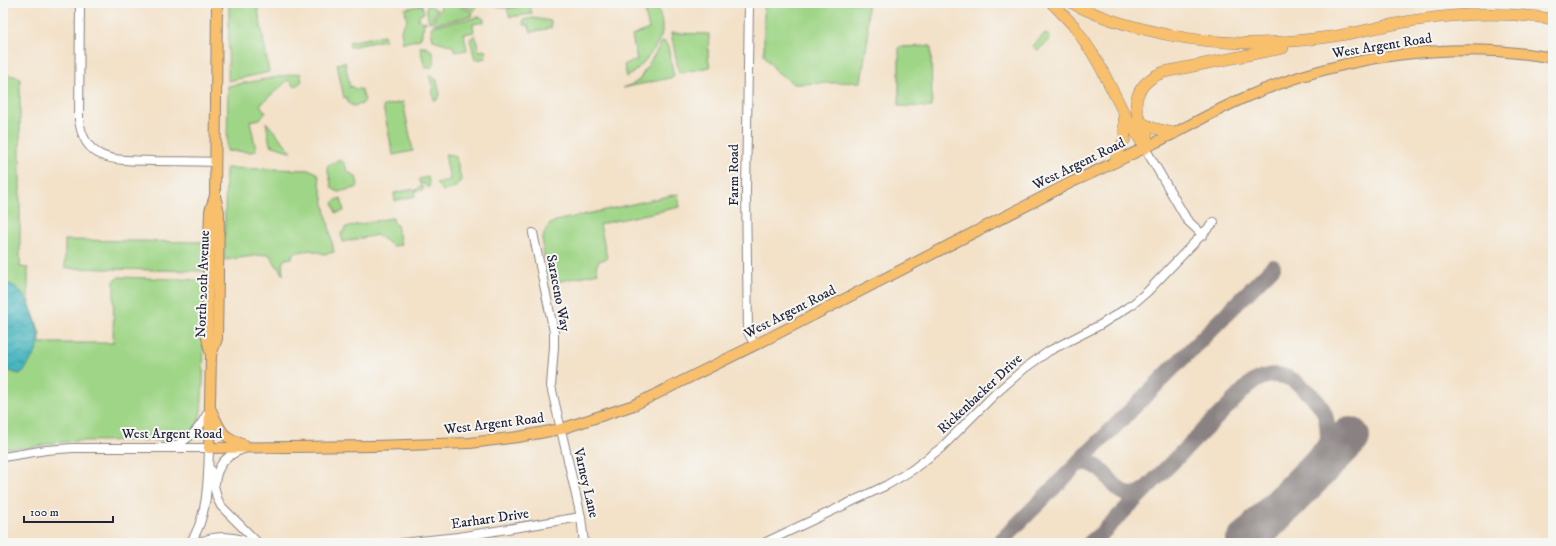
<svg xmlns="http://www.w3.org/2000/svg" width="1556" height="546" viewBox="0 0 1556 546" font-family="'IM FELL DW Pica',serif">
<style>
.green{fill:#9fd586;stroke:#607c60}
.water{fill:url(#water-waves);stroke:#346c7d}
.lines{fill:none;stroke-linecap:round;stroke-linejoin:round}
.taxiway{stroke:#8a8282;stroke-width:16}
.runway{stroke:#8a8282;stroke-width:40}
.minor-casing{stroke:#8a8282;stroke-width:10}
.major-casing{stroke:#8a8282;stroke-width:12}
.highway-casing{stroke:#8a8282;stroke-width:12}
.minor{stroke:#fff;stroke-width:8}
.major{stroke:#f8bf6c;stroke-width:10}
.highway{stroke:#f8bf6c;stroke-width:11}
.labels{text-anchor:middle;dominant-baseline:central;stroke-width:4;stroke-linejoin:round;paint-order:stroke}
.street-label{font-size:14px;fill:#22223b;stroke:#f6f6f2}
</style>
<defs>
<pattern id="water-waves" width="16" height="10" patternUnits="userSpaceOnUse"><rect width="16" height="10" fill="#47b6bf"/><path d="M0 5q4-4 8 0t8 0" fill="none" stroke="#3b949c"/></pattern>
</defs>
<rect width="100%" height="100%" fill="#f6f6f2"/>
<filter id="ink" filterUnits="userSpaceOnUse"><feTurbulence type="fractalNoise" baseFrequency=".025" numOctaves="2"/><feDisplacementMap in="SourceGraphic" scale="8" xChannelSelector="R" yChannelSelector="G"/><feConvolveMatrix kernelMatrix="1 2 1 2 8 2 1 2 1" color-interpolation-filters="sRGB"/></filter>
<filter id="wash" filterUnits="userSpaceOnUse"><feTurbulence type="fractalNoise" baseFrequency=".012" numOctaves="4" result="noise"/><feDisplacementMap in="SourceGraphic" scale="16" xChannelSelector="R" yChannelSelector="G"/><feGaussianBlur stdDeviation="0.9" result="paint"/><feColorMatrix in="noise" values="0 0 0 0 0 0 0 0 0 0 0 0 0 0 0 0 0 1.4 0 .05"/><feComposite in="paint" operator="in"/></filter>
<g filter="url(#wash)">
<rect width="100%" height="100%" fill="#f3e1c8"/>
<g class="green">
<path d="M229 3H257L269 72 228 81Z"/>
<path d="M443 3H453L473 13 472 16 434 24 433 22Z"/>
<path d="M457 3H478L474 11Z"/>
<path d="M492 3H528C517 5 500 13 492 3Z"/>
<path d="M536 3H547L530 7 532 14 510 17 507 9Z"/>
<path d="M643 3H657C659 11 663 22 662 31 661 44 638 71 627 77L624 64 637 60 632 36 649 29Z"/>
<path d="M764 3H867L868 37 861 82 794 84 777 72 764 55Z"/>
<path d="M428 4 437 10 431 22H429L426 8Z"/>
<path d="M422 5 424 13 420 15 418 19 422 22 426 21V23L423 24 424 28 422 29V34L420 39 403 43 401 30 407 20 405 9Z"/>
<path d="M480 17 484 19V22L473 24 474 32 464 34 467 50 455 52 453 46 433 40 431 30 432 26Z"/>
<path d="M533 18 551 21V28L531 32 528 25H524L523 20Z"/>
<path d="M671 33 709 34 708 58 710 67 679 73Z"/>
<path d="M1045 33 1051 38 1038 51 1033 46Z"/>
<path d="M384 35 385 40 350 47 349 42Z"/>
<path d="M475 35 479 51 485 50 486 58 475 60 470 39Z"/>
<path d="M662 42H665L668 47 674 77 623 88 633 84 639 80Z"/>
<path d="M931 46 932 107 899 106V47Z"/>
<path d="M420 47H425L432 51 435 63 432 67 425 68Z"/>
<path d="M345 62 350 88 351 86 355 89H361L365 100 362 104 353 106 348 103 347 97 344 98 337 64Z"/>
<path d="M300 73 302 81 295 87 288 80 260 105 266 113 260 119 250 121 256 150 253 152 227 151 228 86Z"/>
<path d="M3 74 20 77V267L28 268V299L40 333V343H113L114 281 118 277 205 280 203 383 201 411 197 425 190 434 179 440 77 441 52 443 29 448H3Z"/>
<path d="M431 75 437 80 440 95 437 100H434L432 91 434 90 429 76Z"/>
<path d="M403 102 413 151 393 155 383 106Z"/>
<path d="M266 122 292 152 270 145Z"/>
<path d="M445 154 453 155 456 157 461 179C459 188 451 189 443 191L436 183 450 180Z"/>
<path d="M340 160 345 164 347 171 356 177 358 185 356 188 338 192 332 188 327 167 328 165Z"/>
<path d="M226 168 311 170 318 174 334 252 325 254 310 250 293 253 292 258 285 259 282 264 283 275 269 254 224 260Z"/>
<path d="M428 177 430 186 429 188 423 184H420L419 179Z"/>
<path d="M420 186 424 188 423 190 415 191V196L395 201 394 193 413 189 415 191Z"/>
<path d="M678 194 680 207 600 224 607 258 599 261 596 267 598 273 552 283C546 264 533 232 555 221Z"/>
<path d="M341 198 344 211 336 213 333 203 336 200Z"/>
<path d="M391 218H393L394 224 397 225 401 245 393 246 377 235 343 242 341 234 346 227Z"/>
<path d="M65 240 205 242 204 271 65 268Z"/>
</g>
<path class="water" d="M6 282C11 285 17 287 21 292 30 303 42 333 38 347 36 353 32 358 29 363 25 369 25 371 19 374L3 369V283Z"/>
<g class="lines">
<g class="taxiway">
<path d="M1078 464C1109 455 1112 507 1142 492"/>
<path d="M999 543 1273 267"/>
<path d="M1090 543 1102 533 1249 385C1273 367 1292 375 1311 395 1317 401 1322 406 1325 415 1330 431 1328 447 1324 464"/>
</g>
<path class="runway" d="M1245 543 1350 437"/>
</g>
</g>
<g filter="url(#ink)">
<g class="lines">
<g class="minor-casing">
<g id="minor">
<path d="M80 3 79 119C84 164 119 160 154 161 174 161 195 161 215 162"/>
<path d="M749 3 746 191 748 332 755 345"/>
<path d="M1145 148 1187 220 1203 235"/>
<path d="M533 233 554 332V347L551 386 581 517 584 543"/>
<path d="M173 447C195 435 198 430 210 409"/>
<path d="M3 457 46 450 73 448H209C208 479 208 518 190 543"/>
<path d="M210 469 217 498 221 506 258 543"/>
<path d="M215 483C217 465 227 454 244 449"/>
<path d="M199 543C216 534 233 536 250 543"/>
<path d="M402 543 458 537 581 517"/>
<path d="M764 543 887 485 912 470 941 448 995 394 1025 368 1049 351 1100 325 1133 304 1147 292 1214 222"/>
</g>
</g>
<g class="major-casing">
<g id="major">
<path d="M215 196 210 211 208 276 207 338 211 355 209 448 373 446 470 443 518 437 561 429 634 405 769 338 1072 182C1106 167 1140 150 1173 134 1197 121 1221 108 1246 97 1341 56 1450 39 1553 58"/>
<path d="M211 355 217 339 219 212 215 196 217 3"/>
<path d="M211 410C222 433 221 436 245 445"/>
</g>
</g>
<g class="highway-casing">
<g id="highway">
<path d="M1052 3 1074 26 1093 54 1101 68 1124 113 1145 148"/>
<path d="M1072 3C1094 15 1119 23 1143 29 1206 46 1264 46 1329 37 1359 33 1388 24 1418 20 1463 13 1508 12 1553 19"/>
<path d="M1142 123 1153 128 1174 133"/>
<path d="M1145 148C1146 144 1147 139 1147 135 1147 129 1142 123 1139 118 1130 96 1144 79 1164 72L1283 48"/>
<path d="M1115 162 1119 149 1125 139 1124 116"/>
</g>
</g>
<use href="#minor" class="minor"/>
<use href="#major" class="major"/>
<use href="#highway" class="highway"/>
</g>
</g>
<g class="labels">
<g class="street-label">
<text transform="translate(1382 46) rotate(-9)">West Argent Road</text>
<text transform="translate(1079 164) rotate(-26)">West Argent Road</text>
<text transform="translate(734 175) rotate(-90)">Farm Road</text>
<text transform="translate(203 284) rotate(-88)">North 20th Avenue</text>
<text transform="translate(558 293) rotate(79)">Saraceno Way</text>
<text transform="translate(790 312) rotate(-27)">West Argent Road</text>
<text transform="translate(980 394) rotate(-43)">Rickenbacker Drive</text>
<text transform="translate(494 424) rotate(-7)">West Argent Road</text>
<text x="172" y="434">West Argent Road</text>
<text transform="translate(586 483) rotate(77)">Varney Lane</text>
<text transform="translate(490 519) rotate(-8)">Earhart Drive</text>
</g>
</g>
<rect width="1556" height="546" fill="none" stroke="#f6f6f2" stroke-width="16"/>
<path d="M24 516v6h89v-6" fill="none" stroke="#22223b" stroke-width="2"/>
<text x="30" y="516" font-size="12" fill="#22223b" stroke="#f6f6f2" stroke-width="3" paint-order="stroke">100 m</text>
</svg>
